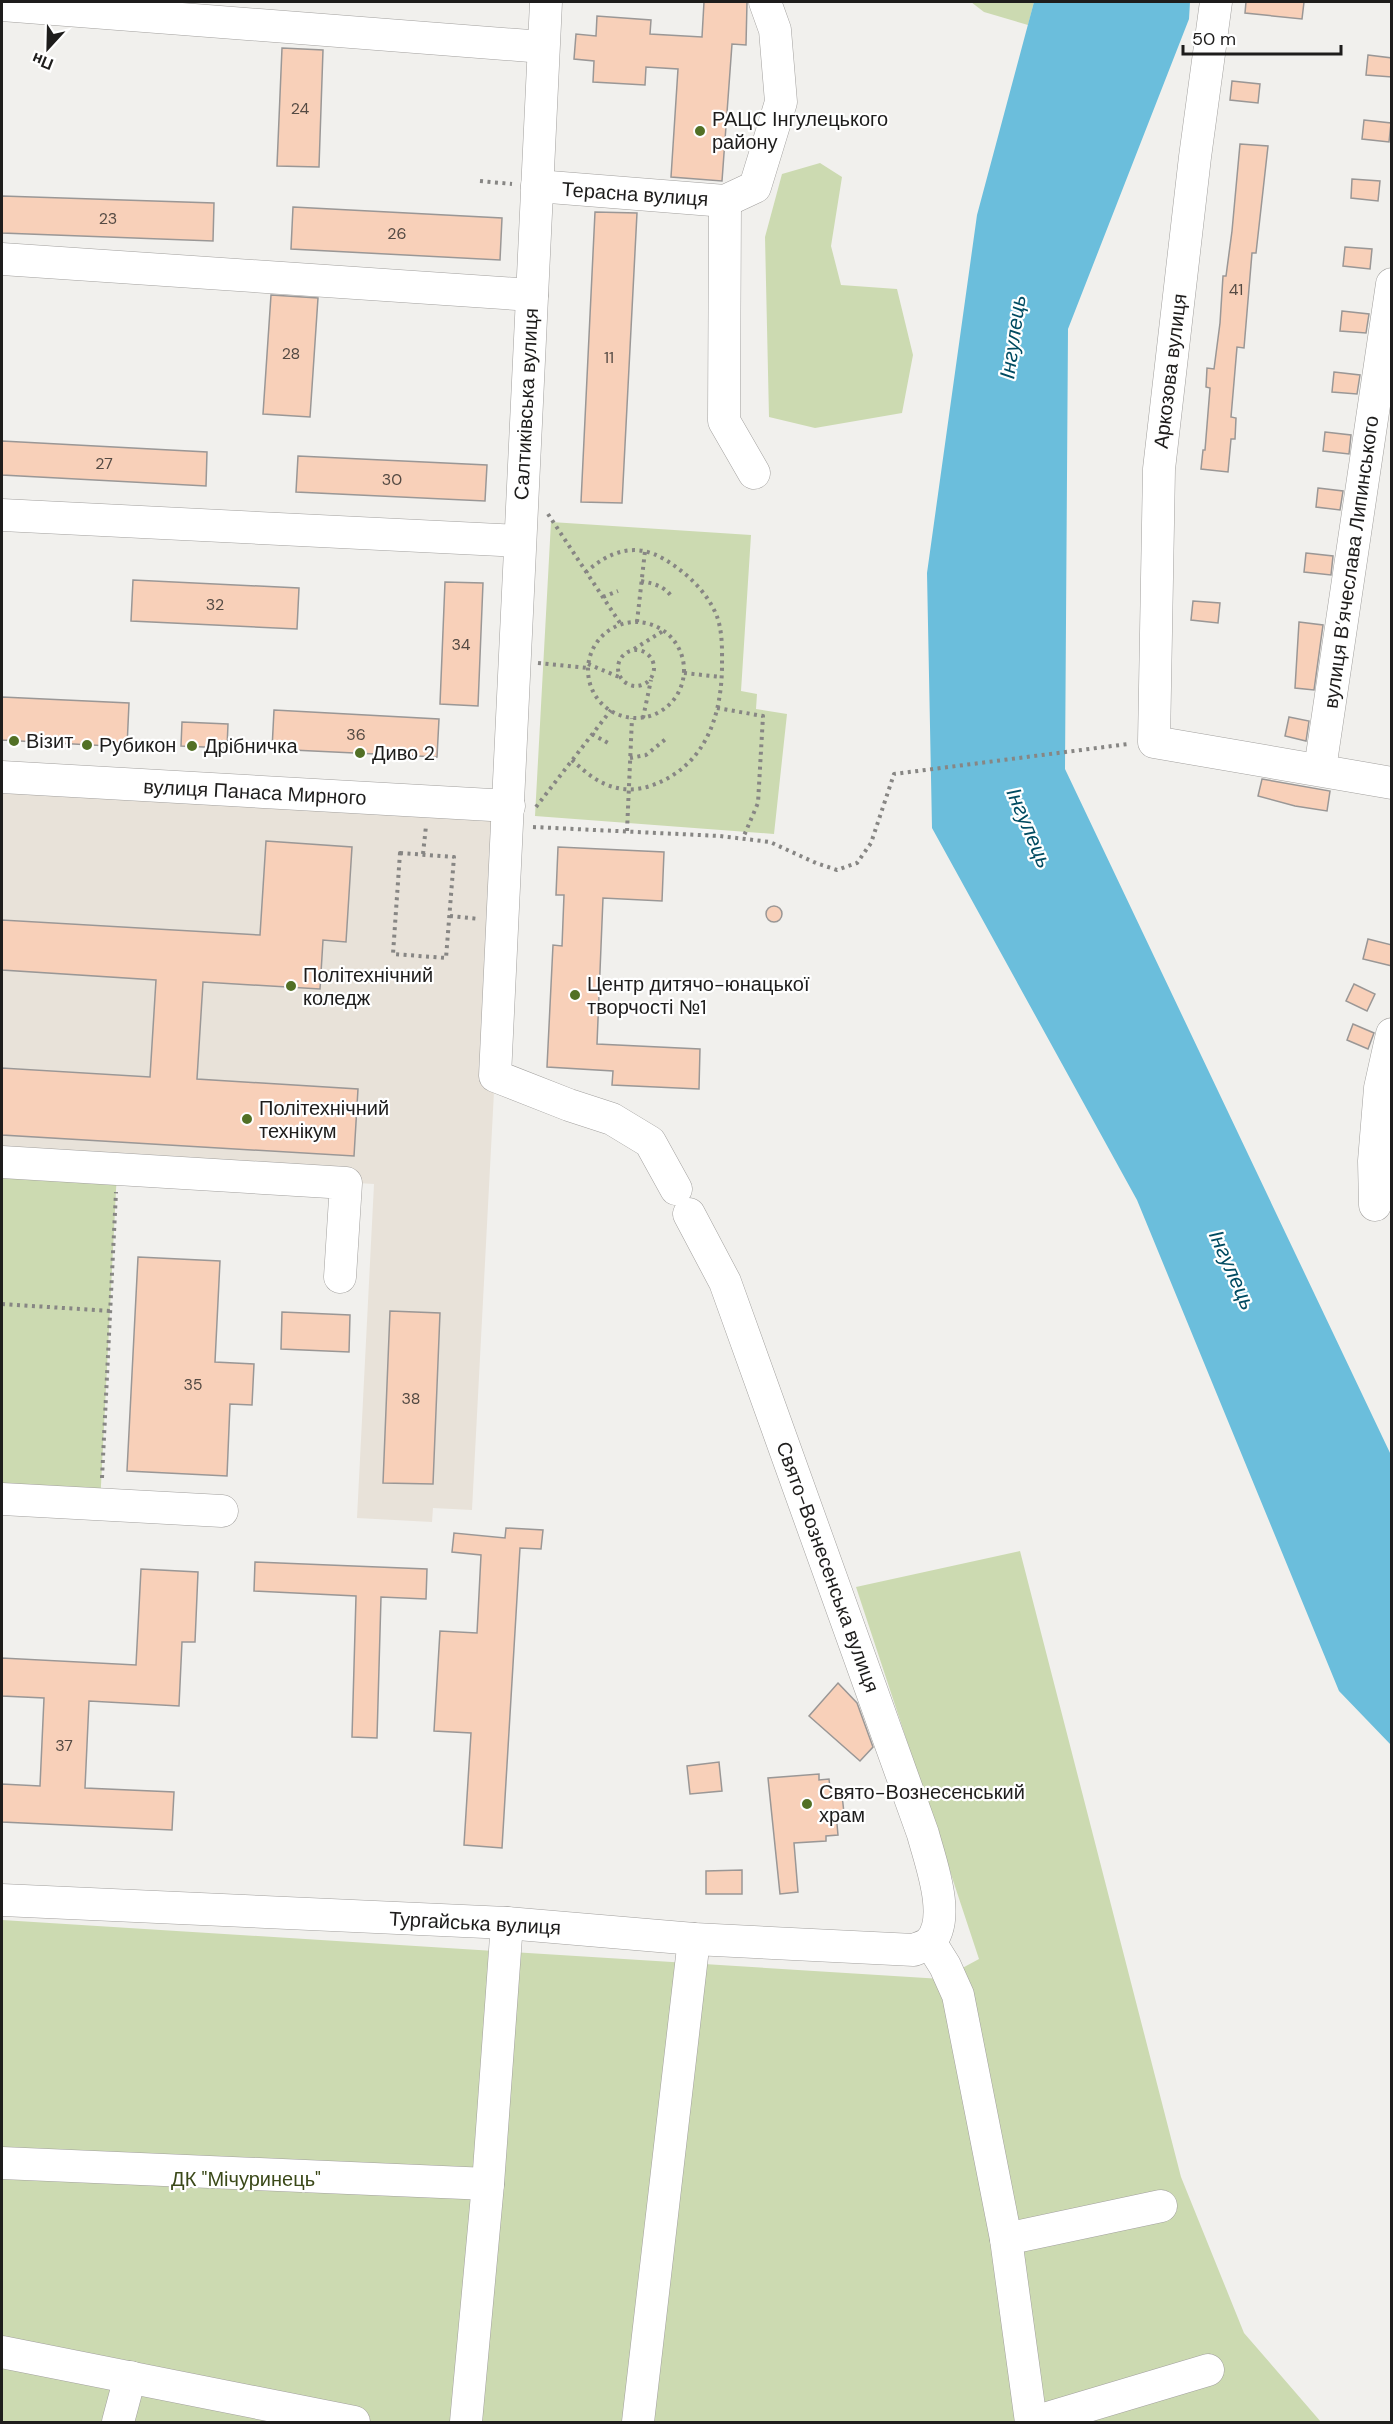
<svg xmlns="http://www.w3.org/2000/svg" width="1393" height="2424" viewBox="0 0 1393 2424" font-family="'DM Sans',sans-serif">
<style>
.built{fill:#e8e2d9}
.green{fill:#ccdab1}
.water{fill:#6bbedc}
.building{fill:#f8d0b9;stroke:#9a9796;stroke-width:1.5}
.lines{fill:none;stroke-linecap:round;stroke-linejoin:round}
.minor-casing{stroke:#a2a09e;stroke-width:33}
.path{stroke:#878684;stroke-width:4;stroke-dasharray:3 4.5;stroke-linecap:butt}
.minor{stroke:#fff;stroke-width:32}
.poi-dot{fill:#527025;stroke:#fff;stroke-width:2}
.labels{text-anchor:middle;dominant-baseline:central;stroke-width:4.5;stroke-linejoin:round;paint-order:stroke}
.number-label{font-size:16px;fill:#544a43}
.poi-label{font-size:20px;fill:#1e1d1c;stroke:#fff;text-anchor:start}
.street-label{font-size:20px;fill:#1e1d1c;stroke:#fff}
.park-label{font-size:20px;fill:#3b4919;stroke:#fff}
.water-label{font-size:21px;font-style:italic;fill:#004b61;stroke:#fff}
</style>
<rect width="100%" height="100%" fill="#f1f0ed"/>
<path class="built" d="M2 777 509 806 472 1510 433 1508 432 1522 357 1518 374 1184 2 1162Z"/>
<g class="green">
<path d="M971 2H1034L1028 25 984 12Z"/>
<path d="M820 163 842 177 831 246 841 285 897 289 913 355 902 413 815 428 769 417 765 237 782 174Z"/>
<path d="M551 522 751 535 741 691 757 694 756 709 787 714 774 834 535 816Z"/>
<path d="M2 1162 117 1171 100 1505 2 1499Z"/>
<path d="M1020 1551 1181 2177 1244 2333 1321 2422H2V1920L942 1979 979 1959 856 1587Z"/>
</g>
<path class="water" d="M1034 2H1190L1189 19 1068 329 1065 769 1391 1455V1745L1339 1691 1137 1200 932 828 927 573 977 215Z"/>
<g class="building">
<path d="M704 2H747L746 45 732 44 722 181 671 177 678 69 646 67 645 85 593 82 594 61 574 59 576 34 596 36 597 16 651 20 650 34 702 37Z"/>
<path d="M1246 2H1304L1302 19 1245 13Z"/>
<path d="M282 48 323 50 319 167 277 166Z"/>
<path d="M1368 55 1392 58V77L1366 75Z"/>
<path d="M1232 81 1260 84 1258 103 1230 100Z"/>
<path d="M1364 120 1391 123 1389 142 1362 139Z"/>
<path d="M1240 144 1268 146 1256 253H1252L1244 348 1237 347 1231 417 1236 418 1235 439H1231L1228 472 1201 469 1203 450H1205L1210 388 1206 387 1207 368 1214 369 1220 323 1223 276H1226L1232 231Z"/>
<path d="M1352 179 1380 181 1378 201 1351 198Z"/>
<path d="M2 196 214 203 213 241 2 233Z"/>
<path d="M293 207 502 218 500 260 291 249Z"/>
<path d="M595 212 637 213 622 503 581 502Z"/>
<path d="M1345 247 1372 249 1370 269 1343 266Z"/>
<path d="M271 295 318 298 310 417 263 414Z"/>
<path d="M1342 311 1369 314 1366 333 1340 331Z"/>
<path d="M1334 372 1360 375 1357 394 1332 392Z"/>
<path d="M1325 432 1351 435 1349 454 1323 451Z"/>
<path d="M2 441 207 452 206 486 2 475Z"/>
<path d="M298 456 487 465 485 501 296 492Z"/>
<path d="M1318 488 1343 491 1340 510 1316 507Z"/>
<path d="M1306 553 1333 556 1331 575 1304 572Z"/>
<path d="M133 580 299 588 297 629 131 621Z"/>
<path d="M445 582 483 583 478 706 440 704Z"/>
<path d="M1193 601 1220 603 1218 623 1191 620Z"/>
<path d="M1299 622 1323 625 1314 690 1295 688Z"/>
<path d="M2 697 129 703 127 747 2 740Z"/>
<path d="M274 710 439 719 437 757 272 749Z"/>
<path d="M1289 717 1309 721 1306 741 1285 736Z"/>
<path d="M182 722 228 724 227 748 181 746Z"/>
<path d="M1262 779 1330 791 1327 811 1295 806 1258 796Z"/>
<path d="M266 841 352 847 346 942 323 940 320 989 203 982 197 1079 358 1089 354 1156 2 1135V1068L150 1077 156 980 2 970V920L260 935Z"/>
<path d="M558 847 664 852 662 901 603 898 597 1044 700 1049 699 1089 612 1085 613 1071 547 1067 553 945 562 946 564 895H556Z"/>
<circle cx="774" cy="914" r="8"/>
<path d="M1368 939 1392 945V966L1363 959Z"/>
<path d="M1354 984 1375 994 1367 1011 1346 1001Z"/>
<path d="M1353 1024 1374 1033 1368 1049 1347 1040Z"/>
<path d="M138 1257 220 1261 215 1362 254 1364 252 1405 230 1404 227 1476 127 1471Z"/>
<path d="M390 1311 440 1313 433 1484 383 1483Z"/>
<path d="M282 1312 350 1315 349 1352 281 1349Z"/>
<path d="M506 1528 543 1530 541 1549 520 1548 502 1848 464 1845 471 1733 434 1731 440 1631 477 1633 481 1555 452 1552 454 1533 505 1538Z"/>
<path d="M255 1562 427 1569 426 1599 381 1597 377 1738 352 1737 356 1596 254 1591Z"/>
<path d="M141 1569 198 1572 195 1642H182L179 1706 89 1701 85 1788 174 1792 172 1830 2 1822V1784L40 1786 44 1698 2 1696V1658L136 1665Z"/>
<path d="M838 1683 857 1703 873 1747 860 1761 809 1716Z"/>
<path d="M719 1762 722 1791 690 1794 687 1766Z"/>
<path d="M819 1774V1780L829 1779 831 1796 842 1795 844 1813H836L838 1835 826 1836V1841L794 1843 798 1892 780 1894 768 1778Z"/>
<path d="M742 1870V1894H706V1871Z"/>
</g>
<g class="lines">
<g class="minor-casing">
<g id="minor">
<path d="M546 2 495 1076 569 1105 612 1119 650 1142 676 1189"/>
<path d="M1216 2 1195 157 1159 469 1154 742 1392 783"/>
<path d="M2 5 543 47"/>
<path d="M537 186 725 201 755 187 781 102 775 30 765 2"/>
<path d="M725 201 724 421 754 473"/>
<path d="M2 259 532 295"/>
<path d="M2 515 519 541"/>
<path d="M1320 769 1392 284"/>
<path d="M2 777 509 806"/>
<path d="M2 1162 346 1183 340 1277"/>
<path d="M1375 1205 1374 1161 1380 1088 1392 1034"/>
<path d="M2 1499 222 1511"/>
<path d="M2 1900 507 1923 694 1939 914 1950C919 1948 927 1945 930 1942 952 1918 930 1861 923 1834L725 1282 689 1214"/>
<path d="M930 1942 945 1966 958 1995 1006 2239 1031 2422"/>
<path d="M2 2163 488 2184"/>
<path d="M1006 2239 1161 2206"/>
<path d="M2 2352 354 2422"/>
<path d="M118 2422 130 2377"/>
<path d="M466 2422 488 2184 507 1923"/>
<path d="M638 2422 694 1939"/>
<path d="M1034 2422 1208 2370"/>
</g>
</g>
<g class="path">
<path d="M480 181 512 184"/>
<path d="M548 514 620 623"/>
<path d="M641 581C655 584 664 586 672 597"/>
<path d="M603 597 618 591"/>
<circle cx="636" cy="670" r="48"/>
<path d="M637 622 645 551"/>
<path d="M634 649 663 631"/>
<circle cx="636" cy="668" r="18"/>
<path d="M538 663 588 668"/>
<path d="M588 664 619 677"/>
<path d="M684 673 721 677"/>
<path d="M717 708 763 716 758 803 743 838"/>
<path d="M643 718 651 680"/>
<path d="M592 734 608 743"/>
<path d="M630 758 646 755 667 738"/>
<path d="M572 760C582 769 593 779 605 784 621 791 637 791 653 785 704 766 721 719 722 668 722 651 723 631 716 614 706 591 686 572 664 559 635 542 610 551 586 572"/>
<path d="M536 807 611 710"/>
<path d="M533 827 720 836 770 842 816 863 837 870 857 863 871 843 894 774 1128 744"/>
<path d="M627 831 632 718"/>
<path d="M400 853 454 857 446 958 393 954Z"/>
<path d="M423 854 426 826"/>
<path d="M450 916 479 919"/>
<path d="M2 1304 110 1311"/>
<path d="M102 1478 116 1192"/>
</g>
<use href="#minor" class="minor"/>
</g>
<g class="poi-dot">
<circle cx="700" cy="131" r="6"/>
<circle cx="14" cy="741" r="6"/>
<circle cx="87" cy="745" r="6"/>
<circle cx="192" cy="746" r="6"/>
<circle cx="360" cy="753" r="6"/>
<circle cx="291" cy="986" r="6"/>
<circle cx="575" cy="995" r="6"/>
<circle cx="247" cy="1119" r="6"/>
<circle cx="807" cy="1804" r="6"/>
</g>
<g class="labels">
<g class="number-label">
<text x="300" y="108">24</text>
<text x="108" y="218">23</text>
<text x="397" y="233">26</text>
<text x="1236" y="289">41</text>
<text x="291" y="353">28</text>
<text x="609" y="357">11</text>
<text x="104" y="463">27</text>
<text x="392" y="479">30</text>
<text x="215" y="604">32</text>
<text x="461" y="644">34</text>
<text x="356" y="734">36</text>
<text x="193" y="1384">35</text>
<text x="411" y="1398">38</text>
<text x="64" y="1745">37</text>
</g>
<g class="poi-label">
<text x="712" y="119">РАЦС Інгулецького<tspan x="712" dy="23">району</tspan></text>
<text x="26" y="741">Візит</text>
<text x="99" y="745">Рубикон</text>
<text x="204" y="746">Дрібничка</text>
<text x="372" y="753">Диво 2</text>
<text x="303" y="975">Політехнічний<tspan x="303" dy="23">коледж</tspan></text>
<text x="587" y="984">Центр дитячо-юнацької<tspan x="587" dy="23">творчості №1</tspan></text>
<text x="259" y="1108">Політехнічний<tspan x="259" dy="23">технікум</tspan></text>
<text x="819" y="1792">Свято-Вознесенський<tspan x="819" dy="23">храм</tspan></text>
</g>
<g class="street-label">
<text transform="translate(635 194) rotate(4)">Терасна вулиця</text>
<text transform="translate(1170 371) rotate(-83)">Аркозова вулиця</text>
<text transform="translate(526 404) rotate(-87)">Салтиківська вулиця</text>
<text transform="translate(1351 562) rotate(-82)">вулиця В’ячеслава Липинського</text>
<text transform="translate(255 792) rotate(3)">вулиця Панаса Мирного</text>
<text transform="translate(828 1567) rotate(70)">Свято-Вознесенська вулиця</text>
<text transform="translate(475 1923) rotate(3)">Тургайська вулиця</text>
</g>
<g class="park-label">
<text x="246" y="2179">ДК "Мічуринець"</text>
</g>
<g class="water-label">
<text transform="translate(1013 337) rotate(-82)">Інгулець</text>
<text transform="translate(1029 828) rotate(67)">Інгулець</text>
<text transform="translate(1232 1270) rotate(66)">Інгулець</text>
</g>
</g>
<rect width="1393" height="2424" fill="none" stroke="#1e1d1c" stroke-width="6"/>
<g transform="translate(48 48) rotate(202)" stroke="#ffffff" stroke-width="4.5" paint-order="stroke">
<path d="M0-4.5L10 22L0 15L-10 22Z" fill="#1e1d1c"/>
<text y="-9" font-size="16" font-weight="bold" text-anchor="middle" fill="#1e1d1c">Пн</text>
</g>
<path d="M1183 45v9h158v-9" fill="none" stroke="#1e1d1c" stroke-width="3"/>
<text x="1192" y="45" font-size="18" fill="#1e1d1c" stroke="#ffffff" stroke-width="4.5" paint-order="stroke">50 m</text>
</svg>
